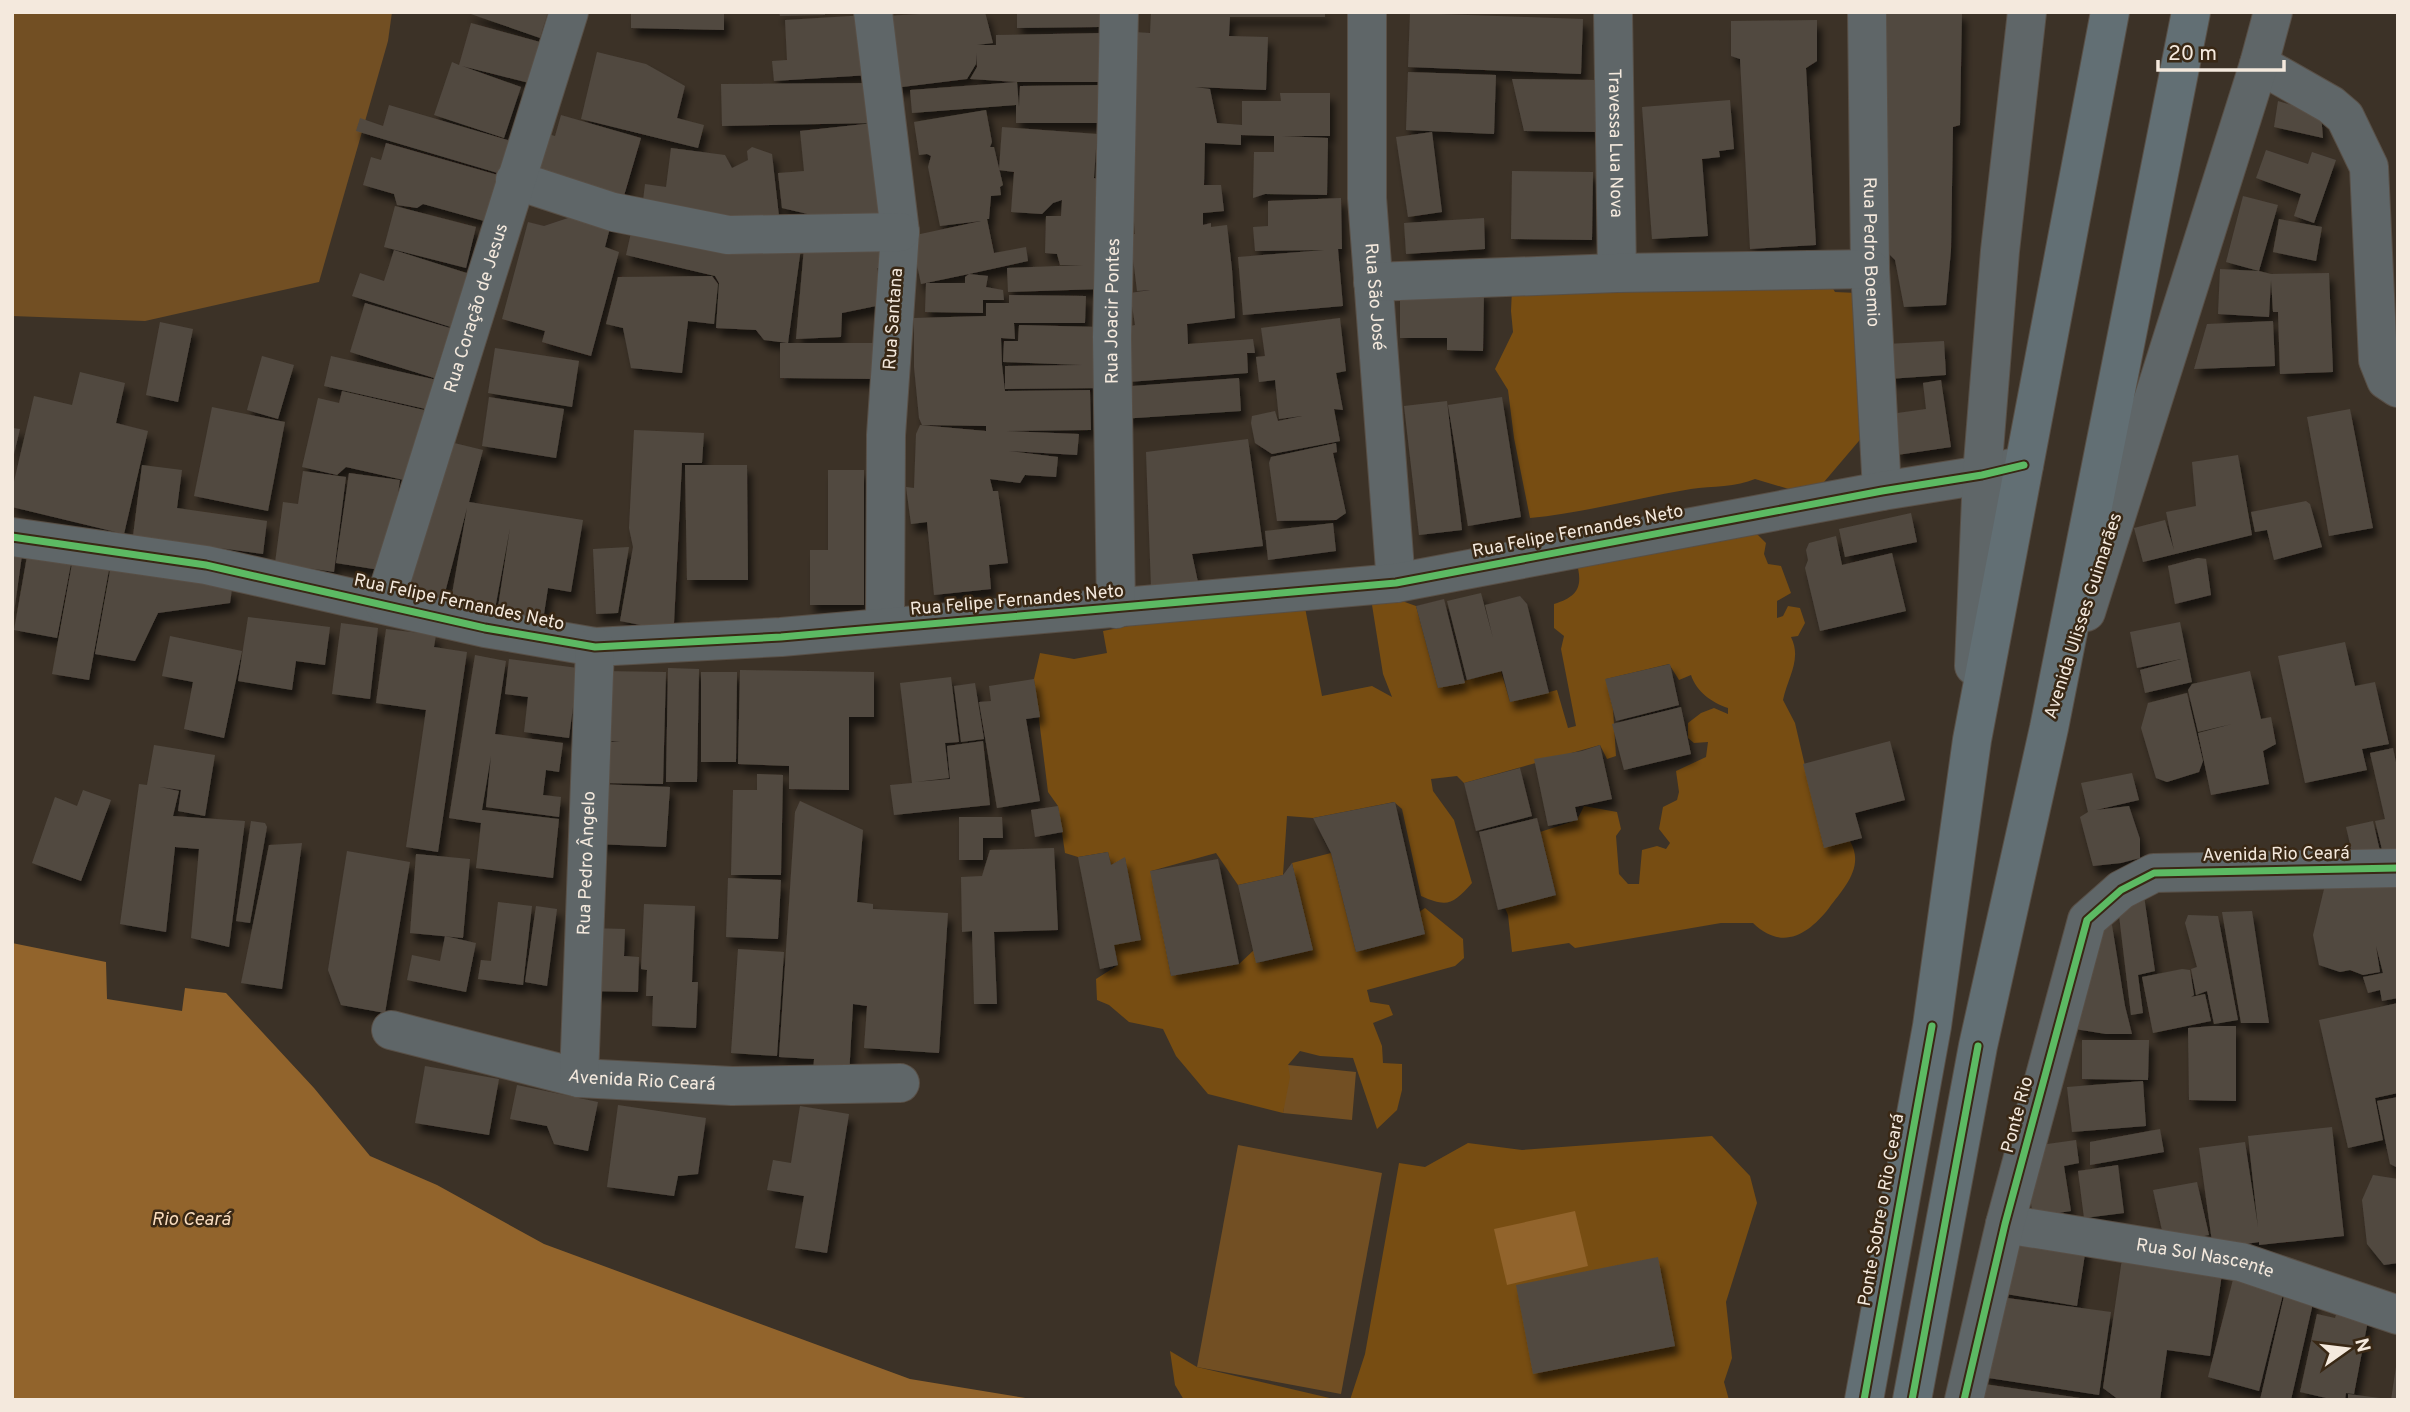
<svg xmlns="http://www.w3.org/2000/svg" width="2410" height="1412" viewBox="0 0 2410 1412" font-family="Overpass,sans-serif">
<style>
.green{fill:#724f23}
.forest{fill:#774d12}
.water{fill:#92642c}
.building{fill:#514940;filter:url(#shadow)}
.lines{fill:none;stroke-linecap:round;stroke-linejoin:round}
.minor-casing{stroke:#584f46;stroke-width:40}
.major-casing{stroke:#584f46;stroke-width:40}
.minor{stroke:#5f6668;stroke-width:38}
.major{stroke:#626f74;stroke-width:38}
.cycleway-casing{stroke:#392815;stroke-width:11}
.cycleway{stroke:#5cba63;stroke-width:7}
.labels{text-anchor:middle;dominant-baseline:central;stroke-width:5;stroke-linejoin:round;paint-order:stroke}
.street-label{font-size:18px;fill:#f4e9dd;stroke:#392815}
.water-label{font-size:19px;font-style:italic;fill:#faddbf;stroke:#392815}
</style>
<defs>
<filter id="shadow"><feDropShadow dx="4.5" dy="8" stdDeviation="3.5" flood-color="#0009"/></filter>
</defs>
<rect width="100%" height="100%" fill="#3c3227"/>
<g class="green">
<path d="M12 12H392L388 41 319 282 145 321 12 316Z"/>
<path d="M1288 1065 1356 1072 1352 1120 1283 1113Z"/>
<path d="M1238 1145 1382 1173 1341 1394 1197 1367Z"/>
</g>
<g class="forest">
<path d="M1828 280 1835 292 1857 293 1864 435 1824 482 1802 493 1755 479C1737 487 1712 486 1691 489 1637 498 1584 513 1530 518L1514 438 1508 390 1495 369 1513 332 1511 311 1512 289Z"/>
<path d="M1757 534 1766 543 1764 554 1768 564 1781 566 1791 593 1777 601V618L1783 616 1788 606 1800 608 1805 623 1798 636 1791 637C1802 659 1788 677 1783 700L1795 723 1824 847 1850 841C1865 867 1844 888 1829 908 1808 935 1782 951 1753 923H1721L1575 948 1569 943 1512 952 1508 915 1505 908 1556 895 1540 832 1577 820 1584 806 1617 812 1621 829 1616 836 1619 874 1628 884H1639L1642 850 1657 846 1666 849 1670 843 1659 829 1663 807 1677 800 1679 792 1676 771 1706 757 1708 742 1694 743 1688 738V723L1701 713 1714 708 1728 714V708C1712 703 1696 691 1691 675L1679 680 1669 664 1606 679 1613 709 1616 756 1607 759 1600 745 1464 783 1457 776 1431 779 1433 791 1454 820 1472 883C1453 904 1448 908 1421 896L1402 809 1394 802 1313 818 1287 816 1283 875 1238 885 1216 853 1151 871 1171 976 1239 964 1254 950 1257 963 1312 950 1292 863 1331 853 1356 952 1425 934 1419 912 1425 908 1463 939 1464 958 1455 966 1367 990 1370 1002 1389 1005 1393 1015 1373 1023 1382 1046 1383 1063 1402 1064V1090L1397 1110 1377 1129 1353 1058 1320 1056 1300 1051 1288 1065 1290 1077 1283 1113 1208 1094 1176 1056 1163 1029 1129 1022 1109 1005 1097 1000 1096 979 1118 965 1114 945 1141 939 1125 858 1111 865 1108 852 1078 857 1065 853 1058 806 1048 792 1034 679 1040 653 1074 659 1107 653 1103 631 1302 592 1322 696 1372 686 1392 697 1383 674 1372 605 1402 601 1416 606 1438 688 1501 671 1510 702 1557 690 1568 728 1576 726 1561 649 1564 636 1554 628V604C1580 596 1583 585 1576 560Z"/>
<path d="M1712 1136 1750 1176 1757 1203 1726 1302 1732 1358 1724 1382 1729 1400H1350L1365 1354 1399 1163 1425 1167 1468 1143 1522 1150Z"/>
<path d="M1170 1351 1197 1367 1338 1400H1184L1175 1385Z"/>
</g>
<g class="water">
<path d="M12 943 106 962 107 999 182 1011 185 988 226 993 314 1088 370 1156 437 1185 544 1244 910 1379 1038 1400H12Z"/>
<path d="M1575 1211 1588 1266 1507 1285 1494 1229Z"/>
</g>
<g class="building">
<path d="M465 12H548L540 38Z"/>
<path d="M631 12H724V30L631 28Z"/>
<path d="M779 12H825V15L780 16Z"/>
<path d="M955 12H985L993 43 977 45H996V35L1103 33 1104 82H1017L1019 107 1020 86 1101 85V123H1016V105L912 113 910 90 1017 82 970 79 977 67 976 53V64L967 79 894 88 884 16Z"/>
<path d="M1017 12H1100V27L1017 28Z"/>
<path d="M1151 12H1325V17H1230L1229 36 1268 37 1266 90 1195 87 1210 89 1217 123 1242 125V101H1281L1280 93H1330V136H1282L1328 138 1327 195 1265 194 1253 198 1254 152H1274V136L1241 135V145L1205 143 1204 185H1221L1224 211 1203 213V225L1211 223V227L1227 225 1232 269 1235 318 1187 324 1188 344 1253 339 1255 353H1247L1248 373 1128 382 1126 327 1135 325 1130 293 1150 290 1137 291 1130 234H1135L1133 208 1134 32 1150 33Z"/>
<path d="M1879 12H1962L1960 125 1953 127 1951 250 1946 305 1904 307 1895 260 1887 252Z"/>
<path d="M1410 13 1583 19 1581 74 1408 67Z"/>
<path d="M867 15 870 75 774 81 772 61 787 60 785 20Z"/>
<path d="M1817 20V61L1806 68 1816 245 1750 249 1740 59 1731 56V21Z"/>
<path d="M471 23 540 42 529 83 462 66 521 87 504 138 434 115 452 62 459 65Z"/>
<path d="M597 52 646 64 685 86 677 118 704 125 698 148 581 119Z"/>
<path d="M1408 72 1496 75 1494 134 1406 130Z"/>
<path d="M1512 79 1598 80V132L1524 131Z"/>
<path d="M879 83 893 219 812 215 782 208 778 173 804 171 800 131 874 123 722 126 721 84Z"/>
<path d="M1730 100 1734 149 1719 151 1720 157 1702 159 1708 236 1652 239 1642 107Z"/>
<path d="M2278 101 2321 114 2323 138 2274 127Z"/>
<path d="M389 105 511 141 501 174 356 131 360 118 383 126Z"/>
<path d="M986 110 992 142 990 147H994L1003 185 1000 187 1001 195 991 196 989 219H987L994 253 1026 247 1028 261 969 274 988 276 986 287 1003 290 1004 300H983V313L925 312 926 283H965V277L969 274 921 284 911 236 981 221 940 226 928 167 931 156 927 154 919 155 914 122Z"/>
<path d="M561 115 641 138 621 206 523 177 536 131 555 136Z"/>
<path d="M1002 127 1097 134 1094 178 1097 179 1095 200H1102V289L1008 292 1007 268 1083 265H1060L1057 254 1045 253 1046 216H1061L1062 200 1053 203 1042 214 1011 212 1014 172 999 170Z"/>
<path d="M1432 132 1442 212 1408 217 1396 137Z"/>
<path d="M386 143 498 175 484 221 423 204 417 208 397 205 394 194 363 185 371 157 381 160Z"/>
<path d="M752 147 772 154 780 225 641 217 645 184 666 187 671 148 725 155 732 168 748 160 747 151Z"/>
<path d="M2266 150 2308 164 2312 152 2336 160 2314 223 2294 216 2301 194 2256 178Z"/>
<path d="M1512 171 1593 172 1592 240 1511 239Z"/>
<path d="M2243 196 2278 205 2259 271 2226 262Z"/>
<path d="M1341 198 1342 249H1338L1343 306 1243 315 1238 257 1324 250 1255 251 1253 227 1268 226V201Z"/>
<path d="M571 205 613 216 605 247 619 252 591 356 542 342 545 331 502 319 528 222 544 226 568 218Z"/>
<path d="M395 206 476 227 466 268 384 247Z"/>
<path d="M1484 218 1485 249 1406 254 1404 223Z"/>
<path d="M634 219 801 248 788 343 764 340 756 330 716 328 719 283 715 276 626 255Z"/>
<path d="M2279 219 2322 227 2316 261 2273 252Z"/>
<path d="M881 234 885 269 877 268 881 305 842 313 841 337 796 339 805 236Z"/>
<path d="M394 250 473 275 457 329 352 296 360 273 384 281Z"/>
<path d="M2220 269 2259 271 2271 274 2329 273 2333 372 2280 374 2278 312H2273L2271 280 2269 317 2218 314Z"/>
<path d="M712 276 718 284 714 324 688 321 682 373 631 368 623 328 606 324 618 277Z"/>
<path d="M1400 289 1484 291 1483 351 1447 350V338H1400Z"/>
<path d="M1009 295 1086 296 1085 323H1014L1015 339 1001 338 1002 365 1005 391 1090 390 1091 430 1006 431 1079 434 1077 455 1009 451 1058 457 1056 477 1025 475 1020 483 990 479 993 491H998L1008 563 989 565 991 589 934 595 927 522 911 524 906 487 914 488 916 434 920 425 986 431V426L922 425 919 418 914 367V318L986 316V303H1009Z"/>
<path d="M365 303 450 328 434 378 350 352Z"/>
<path d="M1340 318 1346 371 1336 373 1343 410 1334 409 1340 441 1272 454 1255 443 1251 423 1252 416 1275 411 1278 421 1302 416 1279 419 1275 380 1259 382 1256 357 1265 356 1261 328Z"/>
<path d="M2273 321 2275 366 2194 369 2207 324Z"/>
<path d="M160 322 193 329 178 402 146 395Z"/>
<path d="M1019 325 1100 327 1105 388 1005 389V366L1082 365 1003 362 1004 341H1018Z"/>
<path d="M1944 341 1946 375 1888 379 1886 344Z"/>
<path d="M780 343H877V379L780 378Z"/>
<path d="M495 348 579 361 572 407 488 393Z"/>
<path d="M262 356 294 365 278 419 247 410Z"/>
<path d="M331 356 437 380 430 410 324 386Z"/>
<path d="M80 372 125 383 116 423 148 431 124 534 12 507V490L34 396 72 405Z"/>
<path d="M1239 378 1241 411 1121 419 1119 387Z"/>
<path d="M1941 380 1951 447 1897 455 1890 414 1926 409 1923 383Z"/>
<path d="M342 391 424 410 408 481 346 467 337 475 302 467 318 398 339 403Z"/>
<path d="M489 397 564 409 556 458 482 446Z"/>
<path d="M1502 397 1521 517 1468 526 1448 405Z"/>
<path d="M1447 401 1462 530 1419 535 1404 406Z"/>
<path d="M212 407 285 422 268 511 194 496Z"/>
<path d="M2350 409 2373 528 2329 536 2307 417Z"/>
<path d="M12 428 20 429 13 458H12Z"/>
<path d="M634 430 704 433 702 463H682L674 623 651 627 620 621 633 547 629 528Z"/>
<path d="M438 439 483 450 469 502 583 520 571 592 548 588 542 627 496 620 510 528 495 609 451 600 467 508 441 608 397 597Z"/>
<path d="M1248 439 1263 546 1192 554 1198 582 1151 587 1146 452Z"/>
<path d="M1336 443 1337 452 1333 453 1346 513 1336 520 1277 521 1269 463 1271 457Z"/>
<path d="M2238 455 2252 535 2143 562 2134 528 2165 520 2174 550 2166 512 2196 506 2192 462Z"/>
<path d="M142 465 182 470 177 508 267 521 263 554 133 536Z"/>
<path d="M685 465H747L748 580H687Z"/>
<path d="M828 470H864V605H810V550H828Z"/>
<path d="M303 471 346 477 334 572 275 563 283 502 298 504Z"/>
<path d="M349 473 400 480 386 571 336 563Z"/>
<path d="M2306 501 2310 504 2322 547 2274 560 2267 530 2255 532 2251 512Z"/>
<path d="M1911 513 1917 542 1845 557 1839 529Z"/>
<path d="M1333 523 1336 551 1268 560 1265 531Z"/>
<path d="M1836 536 1842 565 1892 553 1906 611 1820 631 1805 568 1808 560 1806 550 1809 543Z"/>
<path d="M29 545 73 553 57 638 14 630Z"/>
<path d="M12 547 23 548 14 612H12Z"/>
<path d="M629 547 618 613 596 614 593 549Z"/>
<path d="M73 558 110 564 89 680 52 674Z"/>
<path d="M2198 558 2206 559 2211 595 2175 604 2168 566Z"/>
<path d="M111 565 232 589 230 603 158 613 135 661 95 654Z"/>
<path d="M1481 593 1493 638 1485 605 1520 596 1527 604 1549 693 1510 702 1502 671 1467 680 1447 601Z"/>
<path d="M1444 599 1465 683 1438 688 1416 606Z"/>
<path d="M248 617 330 627 325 665 296 661 292 690 238 681Z"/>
<path d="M2180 622 2192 682 2145 693 2140 670 2181 659 2137 668 2130 632Z"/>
<path d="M341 623 378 628 370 699 332 694Z"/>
<path d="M386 629 436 635 434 647 467 652 438 852 406 847 426 710 376 703Z"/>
<path d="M170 636 242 651 224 738 184 729 193 682 162 676Z"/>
<path d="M2345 642 2355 686 2375 682 2389 744 2362 749 2367 770 2305 783 2278 656Z"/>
<path d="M475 655 506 661 495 734 563 743 559 772 546 770 543 795 561 797 559 817 486 807 491 756 482 810 559 819 553 878 476 868 481 823 449 818Z"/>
<path d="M509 659 578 668 569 738 524 732 528 697 505 694Z"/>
<path d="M1670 664 1679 705 1616 721 1605 679Z"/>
<path d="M668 668 699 669 697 782H666Z"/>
<path d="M740 670 874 672V717H849V790L789 789V766L738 764Z"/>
<path d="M602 671 666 672 663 784 599 783 600 742H620L601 740Z"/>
<path d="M2250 671 2261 719 2271 717 2276 744 2263 751 2269 784 2211 795 2198 733 2232 724 2198 732 2188 690 2192 684Z"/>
<path d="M701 672H737L736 762H701Z"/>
<path d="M951 677 959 742 945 743 949 778 915 782 950 779 947 746 983 741 990 805 894 815 890 785 912 783 900 683Z"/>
<path d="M1034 679 1040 717 1026 719 1040 801 997 808 979 702 991 701 989 686Z"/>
<path d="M975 683 984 739 961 742 954 686Z"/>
<path d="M2187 693 2203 761 2199 772 2167 782 2156 778 2141 728 2148 703Z"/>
<path d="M1681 707 1691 754 1624 770 1612 724Z"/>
<path d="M1890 741 1905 800 1855 813 1862 838 1824 848 1803 764Z"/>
<path d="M154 745 215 755 205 816 178 811 181 790 160 787 179 791 173 816 245 821 229 947 191 938 199 849 175 847 166 932 120 924 139 784 147 785Z"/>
<path d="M1600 745 1612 799 1575 807 1578 820 1548 826 1534 759 1582 751Z"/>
<path d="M2393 748 2398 772V859L2385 862 2375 821 2385 819 2370 753Z"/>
<path d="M1520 768 1532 816 1476 831 1464 783Z"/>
<path d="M2132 773 2139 800 2096 810 2129 806 2140 839V858L2121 863 2093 866 2080 817 2088 812 2081 783Z"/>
<path d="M757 774 783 775 781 875H731L733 790H757Z"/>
<path d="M599 784 670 787 666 847 596 844Z"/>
<path d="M83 790 111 800 81 881 32 863 55 797 77 806Z"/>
<path d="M800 801 863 830 857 902 873 904V909L948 913 939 1053 864 1048 867 1006 853 1004 849 1077 813 1075 814 1059 779 1057 795 812Z"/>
<path d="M1395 802 1425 934 1356 952 1331 853 1313 818Z"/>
<path d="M1058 806 1063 832 1035 837 1031 810Z"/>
<path d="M959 817H1002L1003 838H983V860H959Z"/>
<path d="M1537 818 1556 895 1498 910 1479 832Z"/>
<path d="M251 821 265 823 267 827 250 923 236 921Z"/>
<path d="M2373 821 2380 851 2353 857 2346 827Z"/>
<path d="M302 843 282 989 241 983 269 845Z"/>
<path d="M1054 848 1058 930 994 932 997 1004H974L972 931 962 932 961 877 982 876 990 850Z"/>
<path d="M347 851 410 862 385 1013 341 1005 328 970Z"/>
<path d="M1108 852 1111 865 1125 857 1141 940 1114 945 1118 965 1100 969 1078 857Z"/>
<path d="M416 854 470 859 463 938 410 933Z"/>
<path d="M1218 859 1239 964 1171 976 1150 871Z"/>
<path d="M1292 863 1313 950 1256 963 1238 885 1283 875Z"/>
<path d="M2394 871 2398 889V998L2382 1001 2380 990 2368 993 2363 977 2383 973 2376 946 2380 972 2363 975 2350 970 2340 972 2319 965 2313 935 2325 885Z"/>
<path d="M728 878 781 880 778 939 726 937Z"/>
<path d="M2144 896 2155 971 2138 975 2143 1013 2131 1015 2117 899Z"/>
<path d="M498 902 532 906 523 985 478 979 481 960 491 961Z"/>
<path d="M644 904 695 906 692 982H698L696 1028 652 1026 653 996H646L647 970 641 969Z"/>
<path d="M536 906 557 909 547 986 525 982Z"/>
<path d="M2252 911 2269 1023H2241L2222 912Z"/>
<path d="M2188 915 2218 916 2238 1020 2214 1024 2207 991 2196 995 2191 969 2197 967 2185 923Z"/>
<path d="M2112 925 2125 1006 2132 1034H2106L2075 1029 2089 931Z"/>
<path d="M589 928 625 929 624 956 639 957 638 992 588 991Z"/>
<path d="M445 936 476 943 466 992 407 980 412 955 440 961Z"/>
<path d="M738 949 784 952 777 1056 731 1053Z"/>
<path d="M2182 969 2190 970 2194 995 2191 997 2205 994 2211 1021 2153 1033 2142 977Z"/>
<path d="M2398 1003V1093L2375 1098 2383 1140 2348 1148 2319 1020Z"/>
<path d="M2212 1026H2236V1101L2189 1100 2188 1028Z"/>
<path d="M2082 1040H2149L2148 1080 2082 1079Z"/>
<path d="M425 1066 499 1079 489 1135 415 1123Z"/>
<path d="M2143 1081 2146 1126 2072 1132 2067 1087Z"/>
<path d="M517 1085 598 1102 588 1151 554 1144 547 1126 510 1119Z"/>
<path d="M2398 1097V1168L2390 1164 2377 1101Z"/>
<path d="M618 1105 706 1118 698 1174 678 1176 674 1196 607 1187Z"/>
<path d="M800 1106 849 1114 827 1253 795 1248 804 1196 767 1190 773 1160 791 1163Z"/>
<path d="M2332 1127 2344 1236 2259 1245V1242L2213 1249 2199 1148 2245 1142 2258 1227 2248 1136Z"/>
<path d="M2160 1129 2164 1152 2090 1165V1142Z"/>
<path d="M2076 1140 2079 1163 2064 1166 2071 1211 2033 1217 2029 1190 2040 1145Z"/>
<path d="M2118 1165 2124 1213 2084 1218 2078 1171Z"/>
<path d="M2373 1175 2398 1179V1263L2384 1265 2367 1244 2362 1200Z"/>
<path d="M2197 1182 2209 1235 2165 1244 2153 1190Z"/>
<path d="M2010 1229 2087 1241 2077 1306 2000 1293Z"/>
<path d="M2123 1252 2223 1267 2210 1356 2167 1350 2160 1400H2119L2103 1388Z"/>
<path d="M1658 1257 1675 1346 1533 1374 1516 1285Z"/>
<path d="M2236 1268 2286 1282 2259 1391 2208 1377Z"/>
<path d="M2287 1283 2316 1290 2291 1400H2260Z"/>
<path d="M1993 1296 2111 1312 2099 1395 1982 1377Z"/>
<path d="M2340 1301 2370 1310 2354 1394 2346 1393 2345 1400H2335L2300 1392 2317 1314 2335 1318Z"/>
<path d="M2396 1367 2398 1400H2391Z"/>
<path d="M1984 1384 2080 1398V1400H1982Z"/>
<path d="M2348 1394 2380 1398V1400H2348Z"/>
</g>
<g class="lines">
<g class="minor-casing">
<g id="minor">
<path d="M873 12 900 232 886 435 885 627"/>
<path id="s1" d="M1367 12V198L1396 583"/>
<path id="s2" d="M1613 12 1617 273"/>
<path id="s3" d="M1867 12 1870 269 1882 491"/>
<path d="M2259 64 2331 105 2345 117 2369 167 2378 360 2386 380 2398 388"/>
<path d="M515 180 613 212 728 235 900 232"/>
<path d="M1373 282 1617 273 1870 269"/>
<path d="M12 537 206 565 485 628 595 647 781 637 1396 583 1882 491 1982 475 2024 465"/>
<path id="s4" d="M384 604 569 12"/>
<path id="s5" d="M1116 609 1112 337 1119 12"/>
<path d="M2086 612 2259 64 2273 12"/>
<path d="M1974 666 1982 475 2000 251 2027 12"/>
<path id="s6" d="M391 1030 579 1078 732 1086 900 1083"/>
<path id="s7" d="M579 1078 595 647"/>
<path id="s8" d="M2005 1224 2241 1262 2398 1315"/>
<path d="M1964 1400 2005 1224 2087 920 2121 890 2154 873 2398 868"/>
</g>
</g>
<g class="major-casing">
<g id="major">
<path d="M1864 1400 1932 1026 1972 740 2110 12"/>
<path d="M1912 1400 1978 1046 2049 728 2191 12"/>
</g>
</g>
<use href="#minor" class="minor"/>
<use href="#major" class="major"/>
<g class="cycleway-casing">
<g id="cycleway">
<path d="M12 537 206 565 485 628 595 647 781 637 1396 583 1882 491 1982 475 2024 465"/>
<path d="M1864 1400 1932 1026"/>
<path d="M1912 1400 1978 1046"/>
<path d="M1964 1400 2005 1224 2087 920 2121 890 2154 873 2398 868"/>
</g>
</g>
<use href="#cycleway" class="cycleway"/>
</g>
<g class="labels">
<g class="street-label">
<text stroke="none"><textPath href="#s2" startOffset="131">Travessa Lua Nova</textPath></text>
<text stroke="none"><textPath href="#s3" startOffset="240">Rua Pedro Boemio</textPath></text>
<text stroke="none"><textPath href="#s1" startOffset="285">Rua São José</textPath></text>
<text stroke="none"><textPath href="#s4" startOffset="310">Rua Coração de Jesus</textPath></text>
<text stroke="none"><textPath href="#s5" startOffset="298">Rua Joacir Pontes</textPath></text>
<text transform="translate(894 319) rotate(-86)">Rua Santana</text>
<text transform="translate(1578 532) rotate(-11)">Rua Felipe Fernandes Neto</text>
<text transform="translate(1017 601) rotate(-5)">Rua Felipe Fernandes Neto</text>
<text transform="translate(459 603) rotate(12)">Rua Felipe Fernandes Neto</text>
<text transform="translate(2084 616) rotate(-72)">Avenida Ulisses Guimarães</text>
<text transform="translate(2276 855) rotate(-1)">Avenida Rio Ceará</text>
<text stroke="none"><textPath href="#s7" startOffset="215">Rua Pedro Ângelo</textPath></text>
<text stroke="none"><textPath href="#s6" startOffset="257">Avenida Rio Ceará</textPath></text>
<text transform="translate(2018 1115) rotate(-75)">Ponte Rio</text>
<text transform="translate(1882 1210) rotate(-80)">Ponte Sobre o Rio Ceará</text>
<text stroke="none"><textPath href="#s8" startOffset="203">Rua Sol Nascente</textPath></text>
</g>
<g class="water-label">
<text x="191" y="1220">Rio Ceará</text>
</g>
</g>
<rect width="2410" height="1412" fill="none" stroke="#f4e9dd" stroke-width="28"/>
<g transform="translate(2347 1349) rotate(76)" stroke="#392815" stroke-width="5" paint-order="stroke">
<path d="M0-5L12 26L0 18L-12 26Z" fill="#f4e9dd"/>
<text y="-10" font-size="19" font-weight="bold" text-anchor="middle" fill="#f4e9dd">N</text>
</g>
<path d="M2158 60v10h126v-10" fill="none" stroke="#f4e9dd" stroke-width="3.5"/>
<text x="2168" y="60" font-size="21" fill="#f4e9dd" stroke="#392815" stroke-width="5" paint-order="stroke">20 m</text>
</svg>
